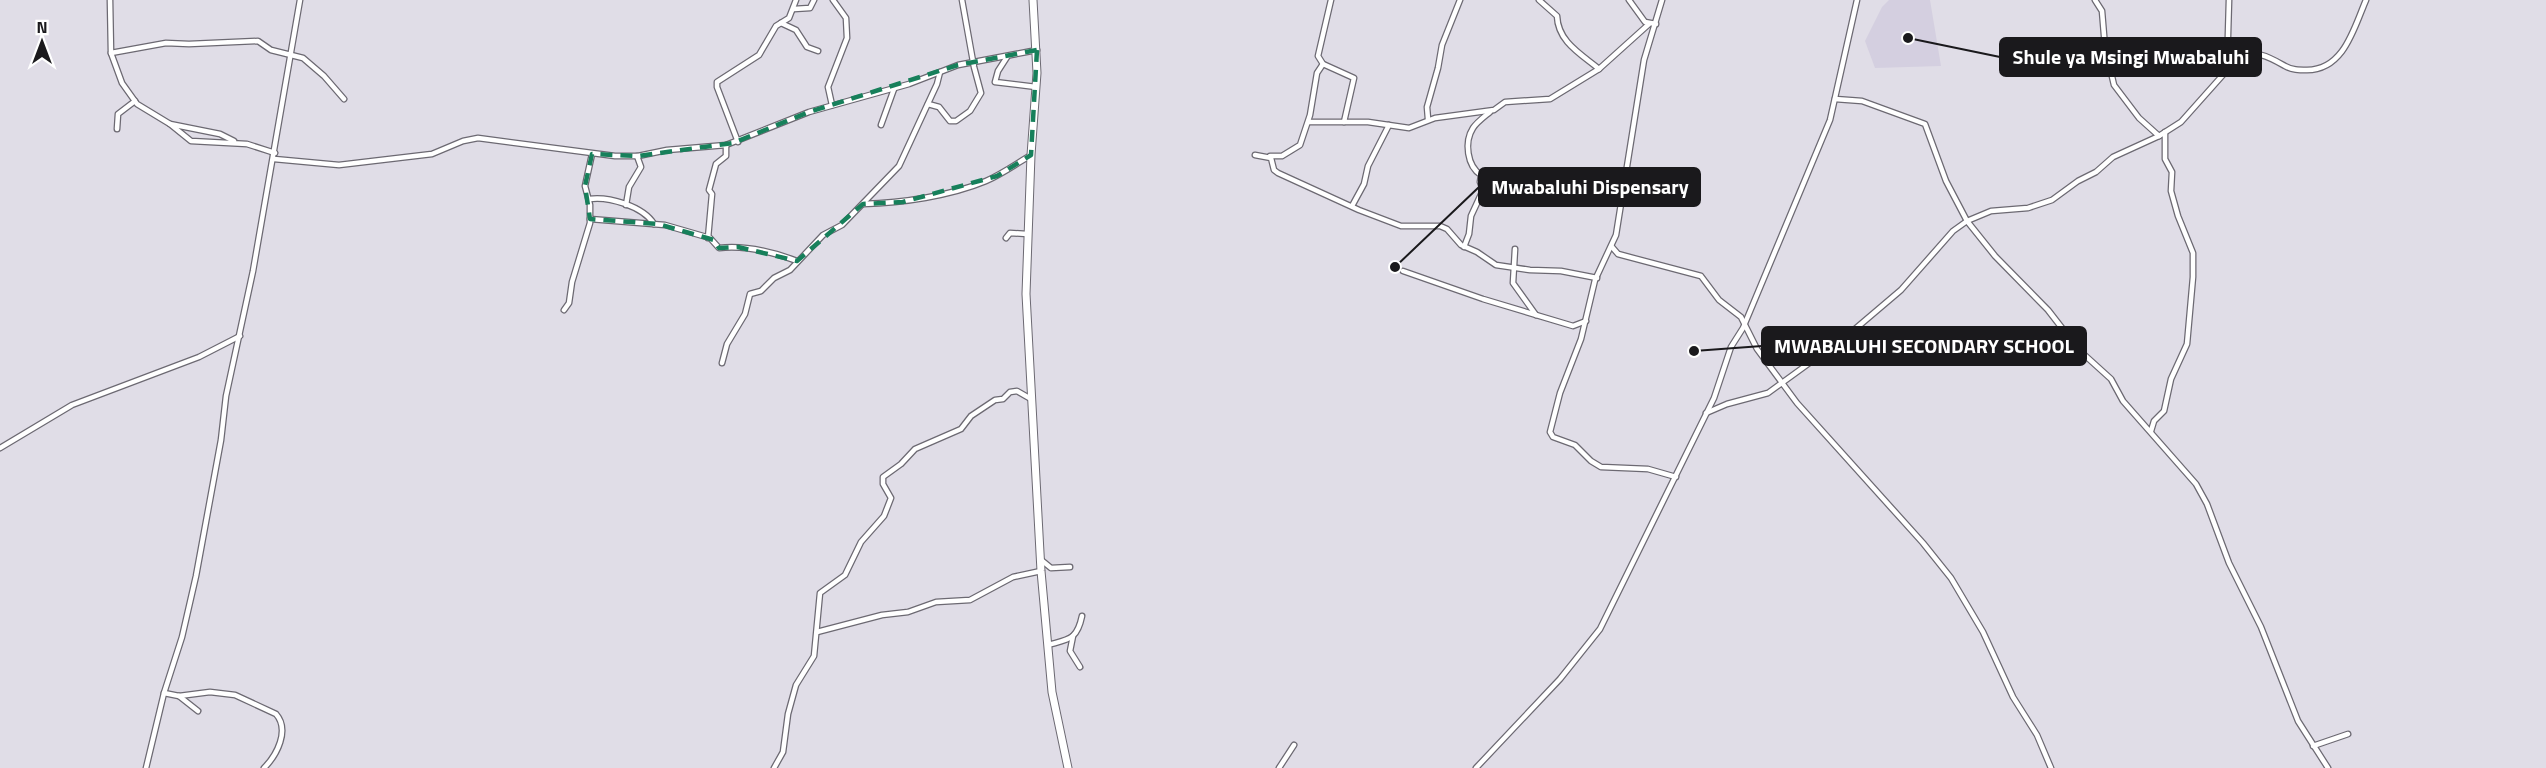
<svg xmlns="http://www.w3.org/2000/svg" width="2546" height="768" viewBox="0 0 2546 768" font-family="'Titillium Web',sans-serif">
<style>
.built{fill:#d4cfe0}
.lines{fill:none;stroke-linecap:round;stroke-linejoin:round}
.street-casing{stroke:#6c6972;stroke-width:7}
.secondary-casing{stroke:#6c6972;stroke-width:9}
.street{stroke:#fff;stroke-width:4.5}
.secondary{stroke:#fff;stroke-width:7}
.marked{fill:none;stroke:#17805b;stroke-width:4.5;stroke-dasharray:12 8;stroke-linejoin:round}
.leader{fill:none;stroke:#1a191c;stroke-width:2}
.callout-dot{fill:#1a191c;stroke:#fff;stroke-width:2}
.callout{fill:#1a191c;stroke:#1a191c;stroke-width:2}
.callout-label{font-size:20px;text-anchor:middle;font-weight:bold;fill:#fff}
</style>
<rect width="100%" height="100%" fill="#e0dde7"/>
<path class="built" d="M1889 0H1930L1941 66 1875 68 1865 41 1882 7Z"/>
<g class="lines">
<g class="street-casing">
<g id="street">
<path d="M110 0 111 53 122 83 137 104 170 124 191 141 247 144 275 153"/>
<path d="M1331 0 1318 56 1323 64 1354 78 1344 122"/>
<path d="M1539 0 1557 16C1558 42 1581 54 1599 69"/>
<path d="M1629 0 1645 22 1656 24"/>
<path d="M1662 0 1644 60 1616 235 1595 280 1581 339 1560 393 1550 432 1553 437 1575 445 1591 461 1601 467 1648 469 1676 477"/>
<path d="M2095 0 2102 11 2105 47 2114 85 2139 118 2159 136"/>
<path d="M794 9 810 8 814 0"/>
<path d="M781 23 796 30 807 47 818 51"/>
<path d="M111 53 166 43 189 44 258 41 271 50 303 58 324 76 344 99"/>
<path d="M1007 57 998 71 995 82 1036 87"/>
<path d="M2227 69 2229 0"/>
<path d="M1835 99 1862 101 1925 124 1946 181 1967 221 1995 256 2048 310 2079 350 2111 379 2123 401 2196 484 2207 504 2229 563 2261 627 2298 721 2328 768"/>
<path d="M928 104 939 107 950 121H956L970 111 981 93 974 67 962 0"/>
<path d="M832 105 828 87 847 38 846 18 833 0"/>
<path d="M1428 119 1427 107 1438 68 1442 45 1460 0"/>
<path d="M1309 122H1368L1409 128 1435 118 1494 110 1505 102 1550 99 1599 69 1649 24"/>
<path d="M170 124 220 134 234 141"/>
<path d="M881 125 894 89"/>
<path d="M117 129 118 114 135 101"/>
<path d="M738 142 717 87V82L759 55 776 26 789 18 796 0"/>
<path d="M1255 155 1271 158 1274 170 1278 173 1359 210 1401 226H1440L1447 229 1461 245 1477 252 1496 265 1530 270 1561 271 1597 278"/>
<path d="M1270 156H1282L1300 145 1310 115 1317 73 1323 64"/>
<path d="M274 159 339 165 432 154 463 141 478 138 615 156H638L667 150 726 145 809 112 909 84 958 65 1037 50"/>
<path d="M589 199C608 196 643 206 654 224"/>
<path d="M863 204C902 203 950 196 986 181 1002 174 1016 164 1031 155"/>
<path d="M626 205 629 187 641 167 637 156"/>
<path d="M1352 206 1364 184 1368 166 1389 125"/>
<path d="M590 219 665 225 710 238 719 248C745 245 773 252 797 261"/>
<path d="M708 238 712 194 709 190 716 164 726 156V145"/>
<path d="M1006 238 1010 233 1027 234"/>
<path d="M1464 247 1469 234 1471 216 1483 190 1480 182 1481 175C1467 166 1464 142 1473 128 1477 122 1484 117 1490 112"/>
<path d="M1612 247 1618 254 1701 276 1719 300 1741 317 1757 349 1797 403 1923 543 1951 578 1983 632 2013 697 2037 735 2051 768"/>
<path d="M1515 249 1513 283 1536 315"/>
<path d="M1403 271 1483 299 1573 326 1586 321"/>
<path d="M564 310 569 303 572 282 590 223V205L585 186 592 154"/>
<path d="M722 363 727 344 745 314 750 294 761 291 774 278 790 270 823 235 842 225 899 166 937 84 940 72"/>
<path d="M1706 413 1727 404 1768 393 1848 335 1901 290 1953 231 1967 221 1991 211 2028 208 2052 200 2078 181 2096 172 2113 157 2159 136 2181 122 2238 58C2256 49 2269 57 2285 66 2292 70 2299 70 2307 70 2344 70 2354 28 2366 0"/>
<path d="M2151 431 2154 421 2164 411 2171 379 2187 344 2193 277V253L2178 216 2171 191 2172 172 2165 159V132"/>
<path d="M0 448 72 405 199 357 240 336"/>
<path d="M1040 559 1051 568 1070 567"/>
<path d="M817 632 882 615 908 612 936 602 970 600 1013 577 1041 571"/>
<path d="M1073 636 1070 651 1080 667"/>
<path d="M1048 645C1069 639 1077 640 1082 616"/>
<path d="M164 693 179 696 210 692 235 695 276 714C290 730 277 755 264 768"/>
<path d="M179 696 198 711"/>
<path d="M2313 746 2348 734"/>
<path d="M146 768 164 693 182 637 196 576 221 440 226 396 253 271 300 0"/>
<path d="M774 768 783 752 788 714 796 685 814 656 820 593 845 575 861 542 884 516 891 498 883 484V477L901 464 915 449 961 429 971 416 995 400 1003 399 1010 392 1017 391 1031 399"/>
<path d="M1279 768 1294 745"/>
<path d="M1476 768 1560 679 1600 629 1714 398 1731 347 1743 328 1830 120 1857 0"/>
</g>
</g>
<g class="secondary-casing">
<path id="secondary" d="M1033 0 1037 73 1031 155 1026 294 1041 571 1052 692 1068 768"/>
</g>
<use href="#street" class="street"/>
<use href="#secondary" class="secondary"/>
</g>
<path class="marked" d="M1037 50 1031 155 997 176 903 202 863 204 797 261 738 247 719 248 714 240 658 224 590 219 585 186 592 154 638 156 733 143 809 112 958 65Z"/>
<path class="leader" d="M1908 38L2000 57M1395 267L1479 187M1694 351L1762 346"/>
<g class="callout-dot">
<circle cx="1908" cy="38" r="6"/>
<circle cx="1395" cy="267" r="6"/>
<circle cx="1694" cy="351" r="6"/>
</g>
<g class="callout">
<rect x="2000" y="38" width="261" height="38" rx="6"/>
<rect x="1479" y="168" width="221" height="38" rx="6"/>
<rect x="1762" y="327" width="324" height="38" rx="6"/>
</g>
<g class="callout-label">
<text x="2131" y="64">Shule ya Msingi Mwabaluhi</text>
<text x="1590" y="194">Mwabaluhi Dispensary</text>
<text x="1924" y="353">MWABALUHI SECONDARY SCHOOL</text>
</g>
<g transform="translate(42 42)" stroke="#ffffff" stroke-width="4.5" paint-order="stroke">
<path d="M0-4.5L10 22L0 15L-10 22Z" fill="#1a191c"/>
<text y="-9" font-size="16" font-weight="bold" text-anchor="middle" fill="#1a191c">N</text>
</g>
</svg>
